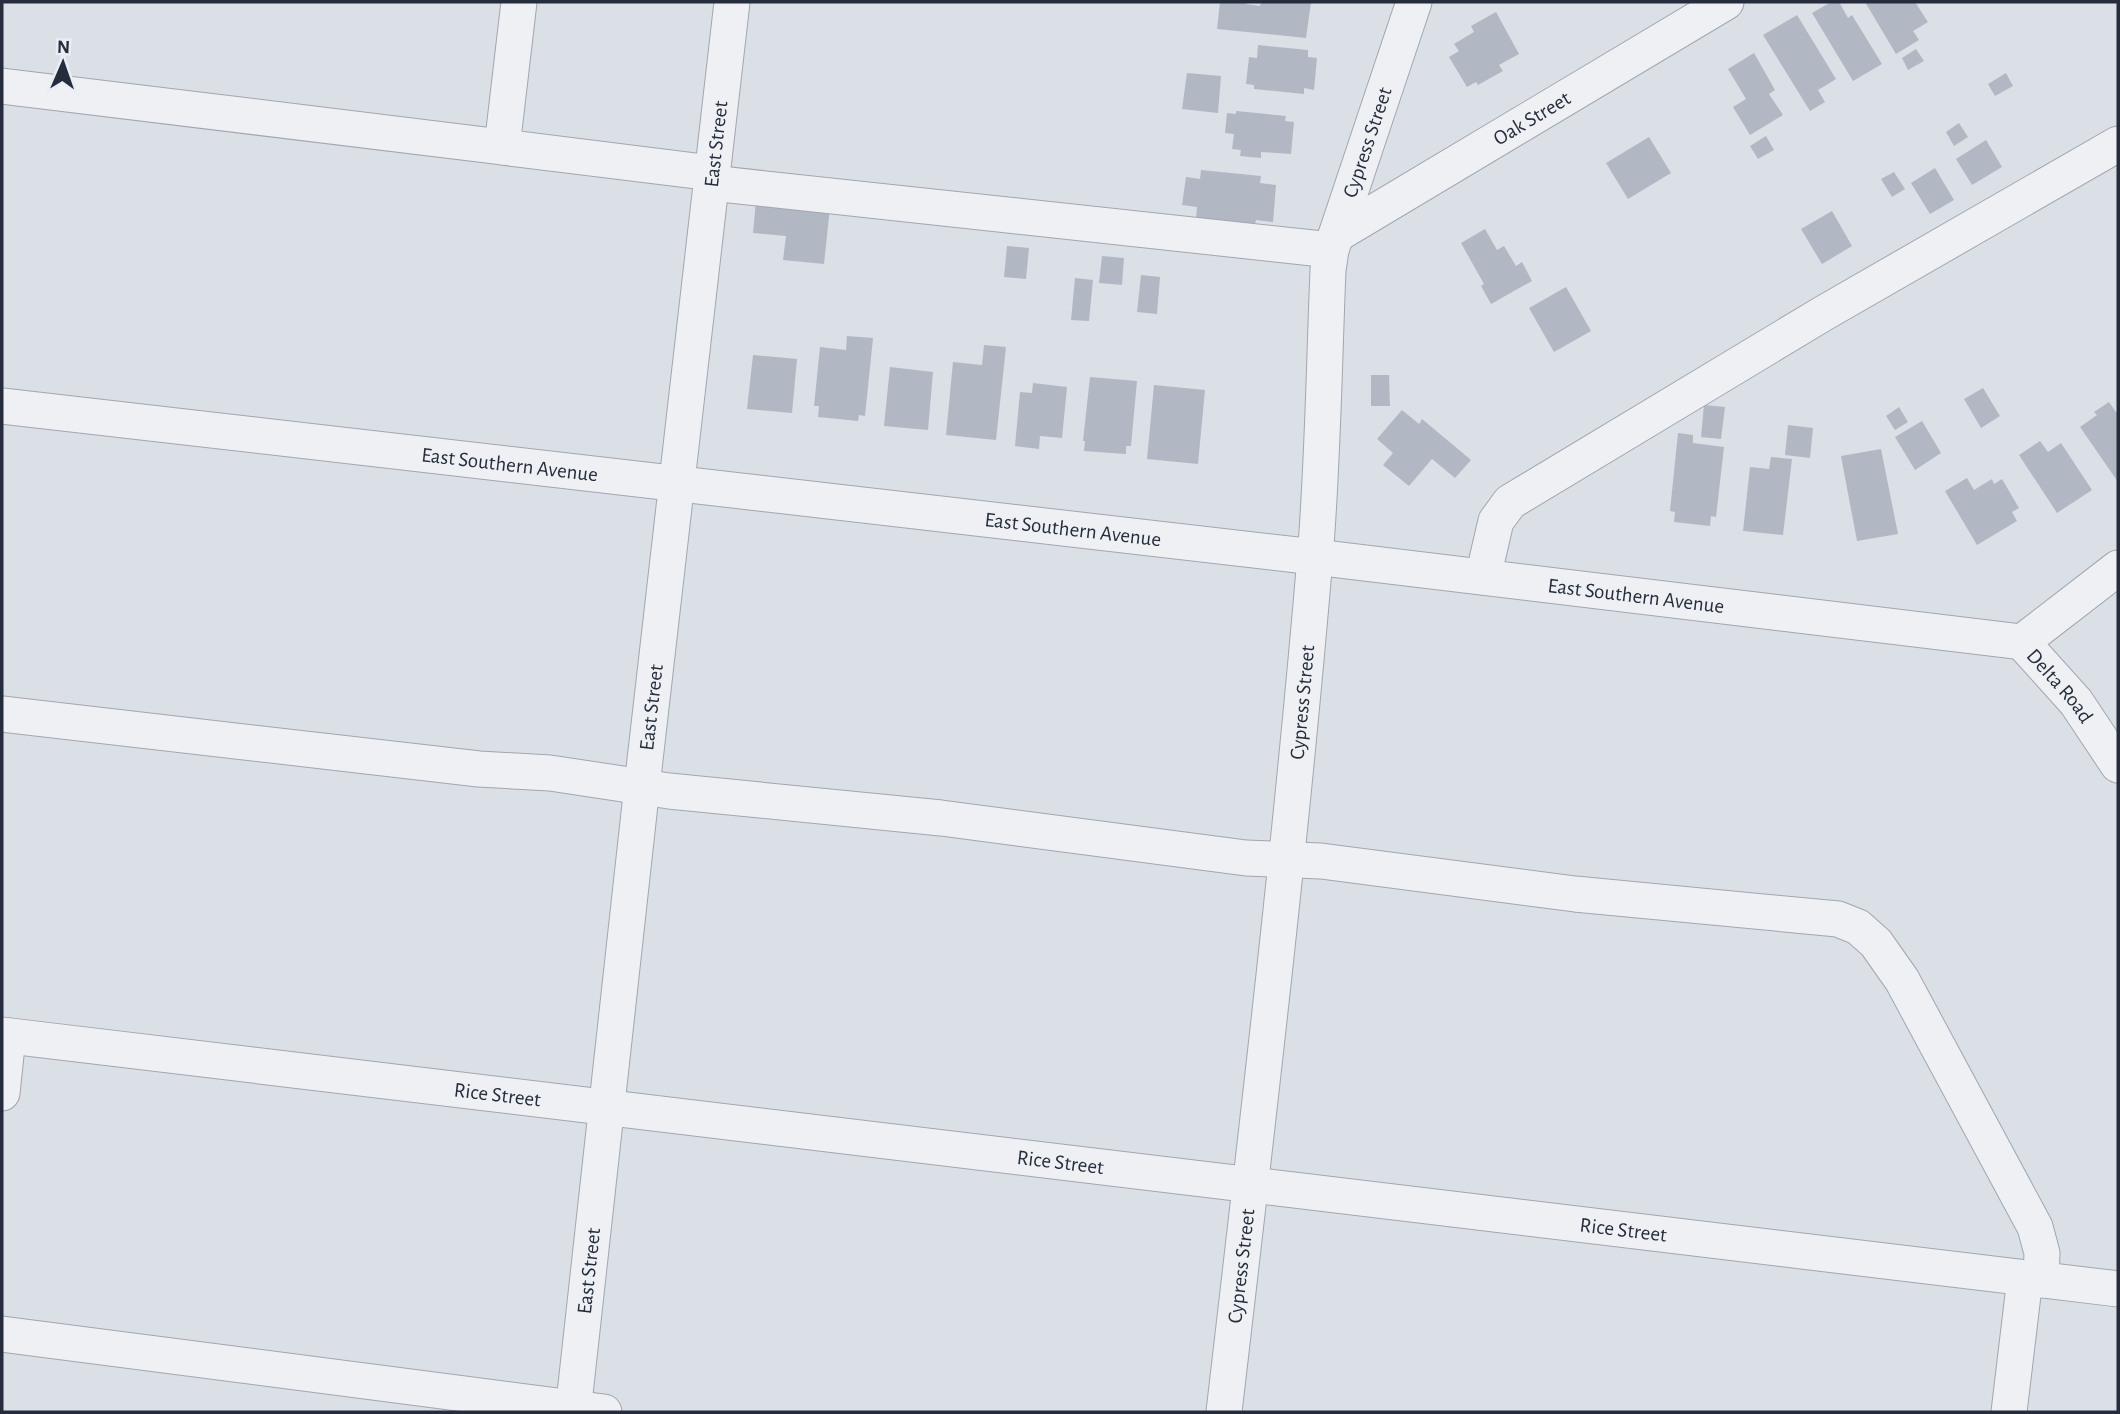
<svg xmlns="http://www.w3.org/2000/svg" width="2120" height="1414" viewBox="0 0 2120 1414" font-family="'Alegreya Sans',sans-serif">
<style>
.building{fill:#b2b8c3}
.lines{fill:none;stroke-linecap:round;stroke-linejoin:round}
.minor-casing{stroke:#a1a6b0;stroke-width:37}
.minor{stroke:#eef0f4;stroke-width:35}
.labels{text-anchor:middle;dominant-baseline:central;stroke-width:7;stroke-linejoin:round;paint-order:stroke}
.street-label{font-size:21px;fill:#252d3c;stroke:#eaeef4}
</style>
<rect width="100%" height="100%" fill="#dbdfe6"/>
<g class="building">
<path d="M1220 2H1246V4L1260 6 1261 2H1311L1306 38 1217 29Z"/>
<path d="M1831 2H1839L1848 18 1852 15 1882 64 1853 81 1812 13Z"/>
<path d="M1865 2H1915L1928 22 1913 31 1919 40 1896 54Z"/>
<path d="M1496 12 1519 54 1499 65 1503 71 1478 85 1476 82 1467 87 1449 57 1459 51 1454 44 1474 32 1471 26Z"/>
<path d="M1797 15 1836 79 1818 90 1825 102 1810 111 1763 35Z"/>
<path d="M1258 45 1308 50V57L1317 58 1314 90 1304 88V94L1254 89V85L1246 84 1249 57 1257 58Z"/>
<path d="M1916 49 1924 61 1908 70 1902 58Z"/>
<path d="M1754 53 1775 90 1769 94 1783 115 1750 135 1733 107 1746 99 1728 69Z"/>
<path d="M1187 73 1221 76 1218 113 1182 109Z"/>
<path d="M2006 73 2013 86 1995 96 1988 84Z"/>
<path d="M1236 111 1286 116 1285 121 1294 122 1291 154 1261 152V158L1240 156 1241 150 1232 149 1234 134 1225 133 1227 113 1236 114Z"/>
<path d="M1959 123 1968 137 1954 146 1946 132Z"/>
<path d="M1766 136 1774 150 1758 159 1750 146Z"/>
<path d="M1649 137 1671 173 1628 199 1606 163Z"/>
<path d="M1986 140 2002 167 1972 185 1956 159Z"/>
<path d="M1935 168 1954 200 1930 214 1911 183Z"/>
<path d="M1201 170 1261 176 1260 183 1276 185 1273 222 1256 220 1255 225 1196 219 1197 207 1182 205 1186 177 1200 179Z"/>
<path d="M1894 172 1905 189 1892 197 1881 179Z"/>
<path d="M756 200 830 207 824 264 783 260 786 236 753 233Z"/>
<path d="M1832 211 1852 246 1822 264 1801 229Z"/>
<path d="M1485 229 1497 250 1504 246 1516 266 1522 262 1532 281 1491 304 1481 286 1484 284 1461 243Z"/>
<path d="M1007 246 1029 248 1026 279 1004 277Z"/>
<path d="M1102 256 1124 258 1122 285 1099 283Z"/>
<path d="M1141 275 1160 277 1157 314 1137 312Z"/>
<path d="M1075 278 1093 280 1089 321 1071 320Z"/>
<path d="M1566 287 1591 331 1554 352 1529 308Z"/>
<path d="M847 336 873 338 865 416 859 415 858 421 818 417 819 406H814L820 347 846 350Z"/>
<path d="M984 345 1006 347 996 440 946 435 953 362 982 365Z"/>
<path d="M753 355 797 359 792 413 747 409Z"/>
<path d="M890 367 933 372 928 430 884 426Z"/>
<path d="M1371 375H1389L1390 406H1371Z"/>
<path d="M1090 377 1137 381 1131 446H1126V454L1084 451 1085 441H1083Z"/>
<path d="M1033 383 1067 387 1062 438 1040 436 1039 449 1015 446 1020 392 1032 393Z"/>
<path d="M1154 385 1205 390 1198 464 1147 459Z"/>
<path d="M1983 388 2000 416 1981 428 1964 399Z"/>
<path d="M2109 402 2118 415V482L2080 427 2097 415 2094 412Z"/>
<path d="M1704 405 1725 407 1721 439 1701 437Z"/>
<path d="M1899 407 1908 422 1895 430 1886 416Z"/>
<path d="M1402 410 1419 424 1422 419 1471 460 1455 478 1432 459 1409 486 1383 465 1393 453 1377 439Z"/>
<path d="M1922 421 1941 453 1915 470 1895 437Z"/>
<path d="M1788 425 1813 428 1810 458 1785 455Z"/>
<path d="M1678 433 1693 435V443L1724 447 1716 517 1711 516 1710 526 1674 522 1675 512 1670 511Z"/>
<path d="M2040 441 2048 452 2061 443 2092 490 2057 513 2019 455Z"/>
<path d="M1881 449 1898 534 1857 541 1841 456Z"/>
<path d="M1771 457 1792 459 1783 535 1743 531 1750 467 1769 469Z"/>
<path d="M1967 478 1974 490 1992 479 1994 484 2002 479 2019 508 2012 512 2017 521 1977 545 1945 491Z"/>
</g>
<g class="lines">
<g class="minor-casing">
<g id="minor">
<path d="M519 2 502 147 712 173"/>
<path d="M2 86 502 147"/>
<path d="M711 183 1331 250"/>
<path id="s1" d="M1336 235 1726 2"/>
<path id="s2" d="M2 406 1315 557 2022 642 2118 568"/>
<path d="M1483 577 1496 521 1510 502 1824 313 2118 144"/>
<path id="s3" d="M2022 642 2076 702 2118 765"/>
<path d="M2 714 479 769 550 773 669 791 941 818 1246 858 1321 861 1575 894 1838 919 1858 927 1876 943 1902 980 2035 1227 2042 1253 2041 1280"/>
<path id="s4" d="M2 1035 2118 1289"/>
<path d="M2 1093 8 1036"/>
<path d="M2 1334 604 1412"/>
<path id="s5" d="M573 1412 642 786 732 2"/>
<path id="s6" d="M1224 1412C1257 1128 1291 843 1315 558 1323 462 1324 366 1328 270L1331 250 1414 2"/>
<path d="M2009 1412 2025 1278"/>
</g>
</g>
<use href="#minor" class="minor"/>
</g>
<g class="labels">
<g class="street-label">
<text stroke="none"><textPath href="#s1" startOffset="228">Oak Street</textPath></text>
<text stroke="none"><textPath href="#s6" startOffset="1281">Cypress Street</textPath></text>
<text stroke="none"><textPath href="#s5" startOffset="1276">East Street</textPath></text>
<text stroke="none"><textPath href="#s2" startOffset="511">East Southern Avenue</textPath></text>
<text stroke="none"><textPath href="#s2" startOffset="1078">East Southern Avenue</textPath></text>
<text stroke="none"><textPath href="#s2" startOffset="1645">East Southern Avenue</textPath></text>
<text stroke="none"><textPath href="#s3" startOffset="58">Delta Road</textPath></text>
<text stroke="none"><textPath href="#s6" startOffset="714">Cypress Street</textPath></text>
<text stroke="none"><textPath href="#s5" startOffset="709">East Street</textPath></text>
<text stroke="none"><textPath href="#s4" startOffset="499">Rice Street</textPath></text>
<text stroke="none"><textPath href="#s4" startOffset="1066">Rice Street</textPath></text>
<text stroke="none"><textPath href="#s4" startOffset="1633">Rice Street</textPath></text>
<text stroke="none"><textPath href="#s6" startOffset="147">Cypress Street</textPath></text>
<text stroke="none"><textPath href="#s5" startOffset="142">East Street</textPath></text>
</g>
</g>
<rect width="2120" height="1414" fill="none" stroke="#252d3c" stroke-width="7"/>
<g transform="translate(63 63) rotate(2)" stroke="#eaeef4" stroke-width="5" paint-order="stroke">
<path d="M0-5L12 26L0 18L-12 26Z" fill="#252d3c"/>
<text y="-10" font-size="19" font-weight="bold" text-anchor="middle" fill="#252d3c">N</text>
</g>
</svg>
